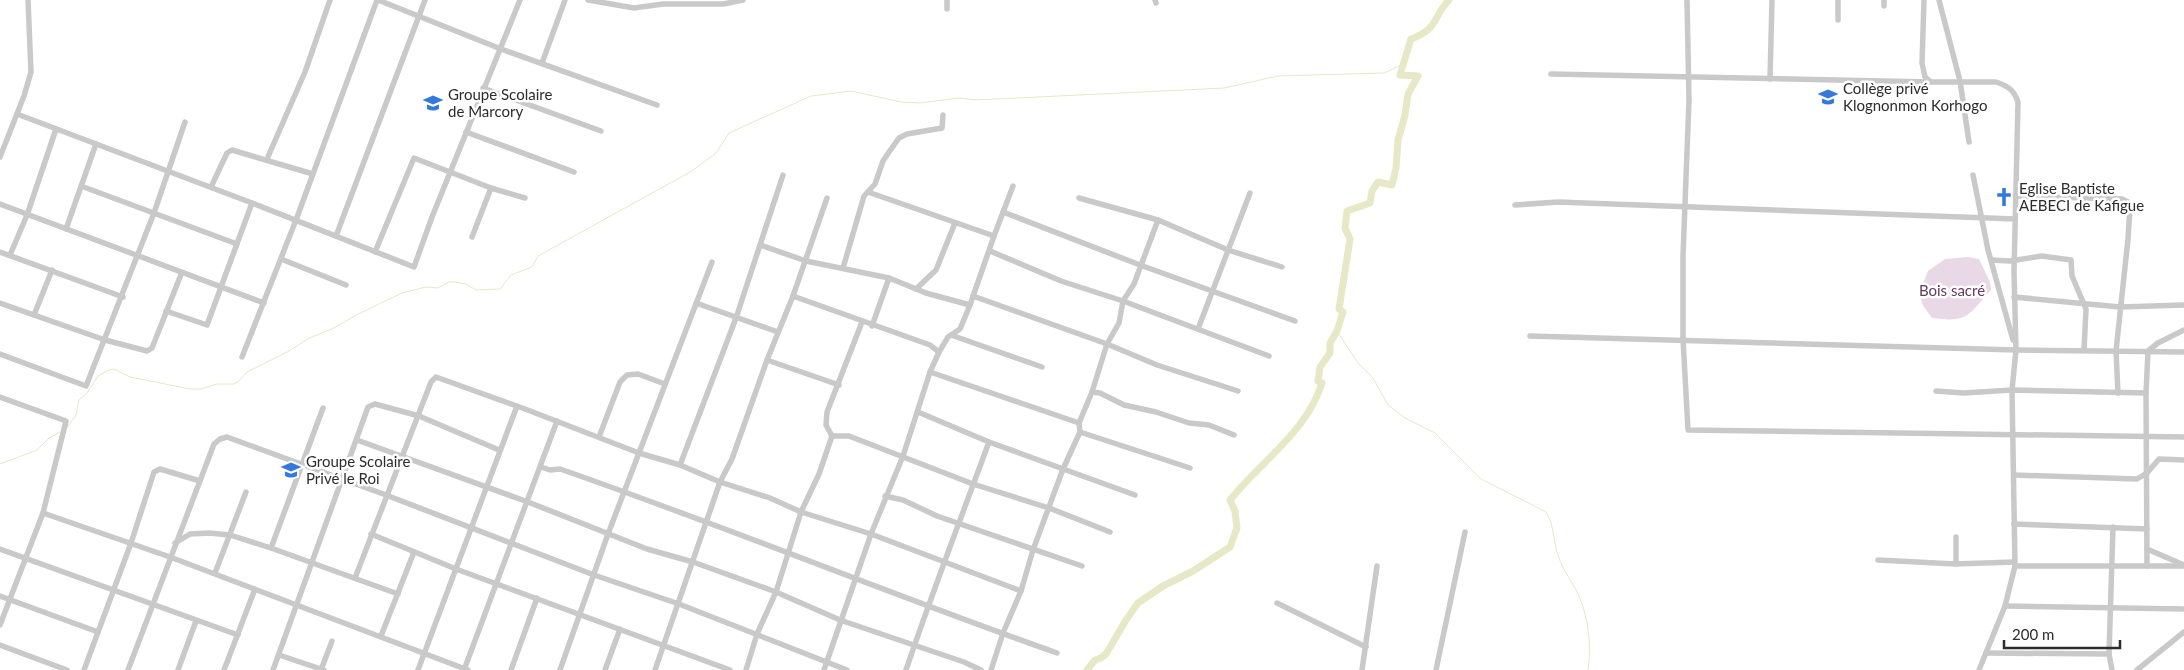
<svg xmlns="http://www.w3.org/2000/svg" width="2184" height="670" viewBox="0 0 2184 670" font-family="Lato,sans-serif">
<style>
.green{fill:#e9d9e7}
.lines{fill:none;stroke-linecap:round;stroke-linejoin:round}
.stream{stroke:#e7e8c6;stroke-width:1}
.river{stroke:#e7e8c6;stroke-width:7}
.minor{stroke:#c9c9c9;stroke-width:5.5}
.labels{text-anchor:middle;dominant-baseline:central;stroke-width:5;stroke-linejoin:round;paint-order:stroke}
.poi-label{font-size:15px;fill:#2c2c2c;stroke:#fff;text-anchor:start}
.park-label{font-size:15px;fill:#643c5c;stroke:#fff}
</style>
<rect width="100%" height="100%" fill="#fff"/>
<path class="green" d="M1968 257 1979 259 1990 282 1991 290C1968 315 1969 323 1932 318L1922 304 1920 291 1928 271 1945 259Z"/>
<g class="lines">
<g class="stream">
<path d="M1337 331 1358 363 1373 378 1388 405 1405 418 1435 433 1481 479 1546 512C1554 525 1553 538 1557 552 1561 567 1569 577 1576 590 1588 613 1592 645 1588 670"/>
<path d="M66 429 76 415 79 400 87 393 98 376 109 370 114 369 130 377 190 389H201L217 384H234L239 381 247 372 289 351 309 338 332 329 358 314 402 293 426 287 438 288 449 282H455L466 284 476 290 500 289 511 275 532 267 538 256 692 171 716 153 729 133 811 96 851 91 901 102 919 103 959 98 976 100 1224 88 1278 76 1384 73 1403 64"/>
<path d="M0 464 37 450 49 438 60 432"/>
</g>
<path class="river" d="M1087 670 1095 660 1101 658 1106 654 1126 620 1138 603 1163 586 1193 571 1230 547 1237 528 1235 511 1230 500C1260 462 1307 432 1322 383L1318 381 1320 367 1330 353V343L1337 331 1343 312 1339 309 1350 239 1345 228 1347 211 1370 203 1372 191 1378 182 1392 185 1396 168 1398 140 1405 115 1408 94 1418 76 1400 75 1411 39C1439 29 1433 16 1449 0"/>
<g class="minor">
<path d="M378 0 501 49 657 105"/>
<path d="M588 0 634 8 663 4H723L743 0"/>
<path d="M947 0V9"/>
<path d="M1155 0 1156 3"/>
<path d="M1687 0 1689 100 1683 256V339L1688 430 2184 437"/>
<path d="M1884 0V6"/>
<path d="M1924 0 1922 63 1925 77 1931 82H1996C2008 86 2014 90 2018 102L2014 272 2016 350 2012 390 2015 566 2005 606 1979 670"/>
<path d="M1939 0 1960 81 1969 142"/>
<path d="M1838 20V0"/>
<path d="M542 63 565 0"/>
<path d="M1551 74 1931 82"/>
<path d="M1770 79 1772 0"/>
<path d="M483 88 601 131"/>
<path d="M17 114 252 203 414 267 432 217 520 0"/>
<path d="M466 132 574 172"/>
<path d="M0 157 24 96 31 72 28 0"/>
<path d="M267 159 305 72 330 0"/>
<path d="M1973 175 1988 250 2013 340"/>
<path d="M81 186 237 244"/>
<path d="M211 187 227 153 232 150 313 174"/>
<path d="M868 192 994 236"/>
<path d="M2015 196 2122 199 2128 202 2130 207 2128 239 2116 351 2118 393"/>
<path d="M1079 198 1158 220 1228 250 1282 267"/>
<path d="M0 204 264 303"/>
<path d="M1515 205 1558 202 2015 219"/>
<path d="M1003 212 1140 265 1295 321"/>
<path d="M66 229 96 144"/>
<path d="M336 236 425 0"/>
<path d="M472 237 491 188"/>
<path d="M760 245 806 261 889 278 926 293 970 305"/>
<path d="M990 251 1061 281 1123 301 1269 356"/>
<path d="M0 252 123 297"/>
<path d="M375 252 414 158 491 188 525 198"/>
<path d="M10 255 27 215 56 129"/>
<path d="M281 259 346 285"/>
<path d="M1991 260 2010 261 2042 256 2071 260 2072 276 2086 309 2084 350"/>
<path d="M843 268 864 196 875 184 883 161 889 152 899 138 907 134 942 128 943 115"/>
<path d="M916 289 936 270 955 223"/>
<path d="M793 296 930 345 939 352"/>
<path d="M973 296 1107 344 1157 365 1238 391"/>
<path d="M2014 297 2120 307 2184 305"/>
<path d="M0 303 105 340 147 351 152 348 182 272"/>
<path d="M696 303 778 332"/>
<path d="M166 311 207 325 252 203"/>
<path d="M34 315 52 270"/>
<path d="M872 326 889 278"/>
<path d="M1198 329 1250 193"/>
<path d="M951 335 1042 367"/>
<path d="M1530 336 2016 350 2184 352"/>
<path d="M0 354 86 386 154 213 185 122"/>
<path d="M242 357 296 220 377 0"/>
<path d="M767 360 839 385"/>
<path d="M930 372 1079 423"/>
<path d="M1936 391 1964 393 2012 390 2146 393"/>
<path d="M1092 392 1100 393 1124 405 1156 412 1189 423 1209 425 1234 435"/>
<path d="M0 397 66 421 43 513 0 625"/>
<path d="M918 412 989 442 1135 495"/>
<path d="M1080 432 1190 468"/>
<path d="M832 436H849L973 484 1049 508 1110 532"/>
<path d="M599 437 620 382 627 375 638 374 665 384"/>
<path d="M357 440 528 502 647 549 693 562 776 592 840 620 964 662 981 670"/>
<path d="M680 465 736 318 783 175"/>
<path d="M541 467 550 470 560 469C727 527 890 594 1057 653"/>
<path d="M2014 475 2137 479 2147 473 2159 459 2184 460"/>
<path d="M885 496 903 500 937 516 1082 566"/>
<path d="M43 513 170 557 468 670"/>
<path d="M2014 524 2147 529"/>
<path d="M371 534 456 569 730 670"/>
<path d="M1956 537V564"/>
<path d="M175 543 190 534 209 533 230 535 271 548 398 594"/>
<path d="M271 548 323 408"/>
<path d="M0 549 238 635"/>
<path d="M2147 549 2184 565"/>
<path d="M1878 560 1955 564 2014 562"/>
<path d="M2015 566H2184"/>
<path d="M2147 566 2146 393 2148 351 2158 343 2184 330"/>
<path d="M215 573 246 492"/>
<path d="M355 578 431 382 436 377 525 409 639 453 680 465 720 482 770 498 801 512 871 534 1021 591"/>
<path d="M0 596 98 632"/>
<path d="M1277 603 1366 647"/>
<path d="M2005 606 2184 609"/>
<path d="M381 636 414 552"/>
<path d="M0 645 67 670"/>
<path d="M1986 653 2109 654"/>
<path d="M279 655 324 670"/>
<path d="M84 670 131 543 154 472 160 469 200 481"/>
<path d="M128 670 214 444 220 439 227 437 386 495 594 575 679 604 847 670"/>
<path d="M178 670 196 621"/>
<path d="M224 670 255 589"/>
<path d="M273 670 368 407 375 404 419 416 499 450"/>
<path d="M321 670 332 641"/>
<path d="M418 670 517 406"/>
<path d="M464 670 557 421"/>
<path d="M511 670 537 598"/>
<path d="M560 670 608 534 712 262"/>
<path d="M605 670 620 629"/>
<path d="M655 670 720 482 732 459 767 360 793 296 827 198"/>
<path d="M746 670 757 634 776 592 801 512 819 474 832 436 826 425 827 412 862 322"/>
<path d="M824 670 871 534 903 456 930 372 939 352 948 337 960 329 970 305 994 236 1013 186"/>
<path d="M906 670C932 593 961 518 989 442"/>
<path d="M991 670 1003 633 1021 591 1033 550 1063 469 1080 432 1079 423 1092 392 1107 344 1119 323 1123 301 1134 284 1158 220"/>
<path d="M1362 670 1377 566"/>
<path d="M1436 670 1465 532"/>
<path d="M2112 670 2109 654 2113 527"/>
<path d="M2137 670 2184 632"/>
</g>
</g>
<defs>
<g id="school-bare" transform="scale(1.5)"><path d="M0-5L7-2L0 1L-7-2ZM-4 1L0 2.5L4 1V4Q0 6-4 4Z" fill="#3479dc" stroke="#fff" stroke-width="2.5" paint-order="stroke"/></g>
<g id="church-bare" transform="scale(1.5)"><path d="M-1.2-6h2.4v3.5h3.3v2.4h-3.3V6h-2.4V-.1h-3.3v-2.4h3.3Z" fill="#3479dc" stroke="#fff" stroke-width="2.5" paint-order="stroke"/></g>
</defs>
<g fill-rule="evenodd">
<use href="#school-bare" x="1828" y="97"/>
<use href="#school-bare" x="433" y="103"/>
<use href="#church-bare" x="2004" y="197"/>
<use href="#school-bare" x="291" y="470"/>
</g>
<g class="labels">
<g class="poi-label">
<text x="1843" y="88">Collège privé<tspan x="1843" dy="17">Klognonmon Korhogo</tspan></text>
<text x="448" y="94">Groupe Scolaire<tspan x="448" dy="17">de Marcory</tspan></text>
<text x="2019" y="188">Eglise Baptiste<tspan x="2019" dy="17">AEBECI de Kafigue</tspan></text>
<text x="306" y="461">Groupe Scolaire<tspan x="306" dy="17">Privé le Roi</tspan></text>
</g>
<g class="park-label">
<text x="1952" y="290">Bois sacré</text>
</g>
</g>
<path d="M2004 640v8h116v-8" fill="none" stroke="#2c2c2c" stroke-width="2.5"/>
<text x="2012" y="640" font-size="15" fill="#2c2c2c" stroke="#ffffff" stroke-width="4" paint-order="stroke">200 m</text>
</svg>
